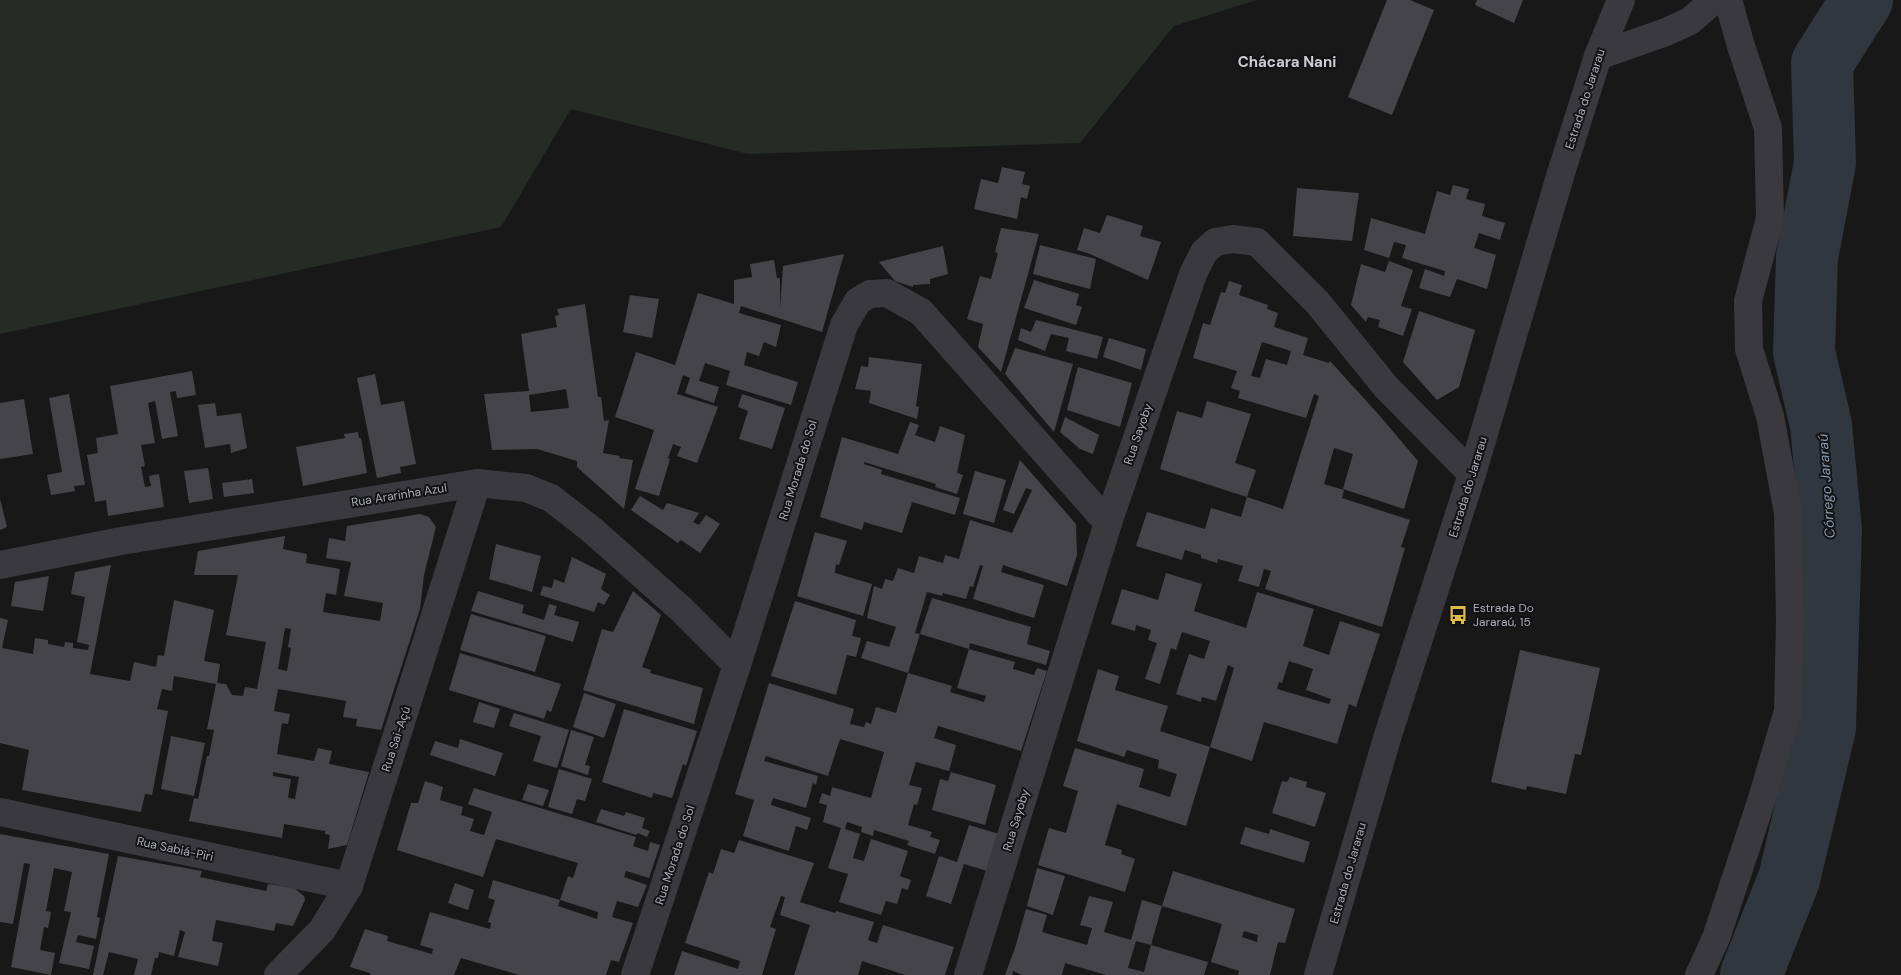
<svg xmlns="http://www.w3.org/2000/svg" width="1901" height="975" viewBox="0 0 1901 975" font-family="'DM Sans',sans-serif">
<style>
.green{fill:#242c25}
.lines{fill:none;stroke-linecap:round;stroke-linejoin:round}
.river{stroke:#31373e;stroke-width:62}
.building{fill:#454549;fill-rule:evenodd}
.street{stroke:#39393e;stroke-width:28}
.labels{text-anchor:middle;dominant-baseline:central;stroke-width:4;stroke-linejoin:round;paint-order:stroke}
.street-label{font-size:12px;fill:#abaeb8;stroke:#131314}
.poi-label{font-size:12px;fill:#abaeb8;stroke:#131314;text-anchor:start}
.water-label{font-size:14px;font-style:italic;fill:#8699b0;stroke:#131314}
.quarter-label{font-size:15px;font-weight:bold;fill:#cccdd4;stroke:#131314}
</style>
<rect width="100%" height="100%" fill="#181819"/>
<path class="green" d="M0 0H1257L1174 26 1080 143 748 154 571 109 501 227 0 334Z"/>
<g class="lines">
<path class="river" d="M1751 975 1789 879 1825 728 1831 530 1821 425 1804 352 1807 257 1825 163 1822 63 1862 0"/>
</g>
<g class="building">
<path d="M1387 0H1410L1434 10 1392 115 1348 97Z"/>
<path d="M1477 0H1523L1514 23 1475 5Z"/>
<path d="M1002 167 1025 172 1022 184 1030 186 1027 199 1021 197 1017 219 974 209 981 179 998 183Z"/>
<path d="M1453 185 1469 189 1466 199 1485 204 1482 216 1505 223 1500 240 1479 233 1474 248 1496 255 1487 289 1457 279 1450 297 1419 288 1425 269 1444 276 1445 271 1402 258 1406 245 1394 242 1389 258 1364 250 1371 218 1425 234 1437 191 1450 195Z"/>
<path d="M1297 188 1359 193 1352 241 1293 236Z"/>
<path d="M1107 215 1143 226 1140 236 1161 242 1148 280 1090 254 1077 250 1084 228 1100 233Z"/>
<path d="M1001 228 1039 234 1001 372 978 347 983 324 967 319 980 276 991 279 998 253 995 252Z"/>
<path d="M1040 245 1096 259 1090 289 1033 274Z"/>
<path d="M943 246 948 274 930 279V284L913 285V287L895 281 879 262Z"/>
<path d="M844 254 822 332 741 306 739 313 781 325 776 347 764 342 759 356 747 352 744 365 798 382 791 405 726 385 730 371 705 363 699 381 719 387 714 403 685 393 690 378 683 375 677 394 718 407 697 463 677 456 681 447 673 444 668 458 670 459 659 496 635 489 654 430 615 417 636 352 675 365 698 293 734 304V280L752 277 750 264 774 260 777 278H780V309L783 266Z"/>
<path d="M1389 261 1413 270 1401 306 1412 309 1403 336 1378 327 1380 320 1368 317 1366 322 1351 305 1361 264 1385 272Z"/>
<path d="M1034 280 1079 294 1076 305 1082 307 1076 325 1024 308Z"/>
<path d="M1229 281 1242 285 1239 295 1268 305 1267 309 1278 313 1274 327 1308 338 1303 355 1329 363 1330 361 1379 415 1418 461 1404 509 1343 489 1353 454 1334 448 1324 484 1344 490 1342 498 1410 520 1401 547 1405 548 1382 627 1265 589 1271 571 1264 569 1259 587 1238 581 1243 566 1218 559 1217 563 1201 558V555L1185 550 1182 560 1136 546 1147 512 1205 529 1211 508 1241 517 1247 497 1160 469 1177 411 1202 418 1207 401 1251 414 1235 463 1256 470 1247 497 1283 509 1319 396 1314 394 1306 418 1238 398 1240 391 1231 388 1237 371 1193 358 1203 323 1210 325 1221 292 1225 293ZM1262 342 1291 351 1287 365 1266 359 1260 378 1251 376Z"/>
<path d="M630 295 659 299 652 338 623 332Z"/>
<path d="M585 304 598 397H601L604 421 609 420 603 453 620 456 619 458 633 460 624 509 577 467V461L537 449 492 450 484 394 529 391 521 334 557 327 555 316 559 315 557 309ZM566 389 569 408 531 412 529 395Z"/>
<path d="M1419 311 1475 330 1459 387 1437 400 1403 362Z"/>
<path d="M1036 320 1103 337 1097 359 1066 351 1069 338 1051 334 1045 351 1018 340 1021 328 1031 332Z"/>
<path d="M1109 338 1146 349 1141 370 1103 357Z"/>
<path d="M1015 348 1073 364 1054 432 1005 374Z"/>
<path d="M869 357 922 364 916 406 919 407 917 419 869 403 871 391 855 389 861 366 868 367Z"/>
<path d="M1078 367 1132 383 1120 427 1067 410Z"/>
<path d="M192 371 196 395 177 398 176 391 170 392 178 436 162 439 155 401 148 403 155 443 141 445 145 466 141 467 145 487 151 486 149 476 159 474 164 507 108 516 106 500 95 502 87 455 98 453 96 438 118 434 110 386Z"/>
<path d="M375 374 381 405 404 401 416 464 400 467 401 473 377 478 357 378Z"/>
<path d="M69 394 85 485 74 486 75 491 51 495 47 475 62 472 49 398Z"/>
<path d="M742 394 785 408 772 449 739 439 748 411 738 407Z"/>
<path d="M24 399 33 454 0 459V403Z"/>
<path d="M215 403 217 416 241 413 247 448 231 453 230 444 205 448 198 405Z"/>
<path d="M1065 417 1099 435 1093 454 1080 449 1060 432Z"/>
<path d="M910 422 919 425 915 435 935 442 940 426 965 435 957 473 963 475 957 494 935 487 936 484 864 462V464L882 470 881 474 960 498 955 515 912 502 902 533 864 522 862 530 820 517 842 437 898 454Z"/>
<path d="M358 432 359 438H361L367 473 303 486 296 447 345 438 344 434Z"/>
<path d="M1020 460 1076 524 1077 555 1067 586 1003 565 1001 572 1044 585 1034 618 973 599 983 566 980 565 973 587 970 586 966 599 943 593 942 596 927 592 915 633 920 634 908 673 861 658 867 641 889 647 896 627 867 618 874 586 882 589 885 579 893 581 898 568 914 573 919 556 943 563 945 555 959 559 970 520 1012 533 1032 490 1026 488 1014 514 1003 510Z"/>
<path d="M208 468 213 499 189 503 184 471Z"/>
<path d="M975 471 1006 480 994 523 963 514Z"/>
<path d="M252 479 254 493 224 497 222 483Z"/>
<path d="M640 496 663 510 667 503 699 513 693 522 699 525 706 515 720 524 700 553 681 540 678 543 631 510Z"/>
<path d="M0 499 7 527 0 530Z"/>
<path d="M420 514 429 517 436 527 424 575 420 609 381 730 356 726 357 719 343 717 346 701 278 689 274 711 290 714 288 724 282 723 277 754 314 761 318 748 332 751 329 764 369 772 347 845 328 849 330 835 325 834V831L284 824 282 838 189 821 194 798 198 799 207 756H209L214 730 207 729 216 684 174 676 172 691 162 689 157 709 168 711 152 795 145 794 141 812 22 790 29 750 0 743V618L8 620 2 648 33 654 35 638 48 640V644L64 647 65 642 73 643V648L88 650 89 645 77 642 85 597 71 594 75 572 111 565 90 674 130 681 134 662 156 667 158 655 164 656 174 600 214 610 204 661 220 664 217 683 226 684 232 695 243 696 245 687 257 689 266 642 226 635 238 575H194L198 551 285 536 283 549 307 554 306 563 340 569 336 595 326 593 323 612 380 621 383 603 344 596 351 562 326 558 329 538 345 541 347 526ZM285 628 291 629 288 647 291 648 287 671 278 669ZM273 772 299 777 295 799 288 798 291 779 273 776Z"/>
<path d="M815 532 847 541 839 565 836 564 835 573 872 584 863 616 797 596Z"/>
<path d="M496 544 541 556 532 592 489 579Z"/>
<path d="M572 557 606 574 601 589 610 595 604 605 598 602 594 612 540 595 543 586 552 588 554 579 564 583Z"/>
<path d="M1166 573 1202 584 1194 611 1246 628 1257 592 1314 609 1303 646 1329 655 1340 621 1380 634 1356 707 1349 704 1337 744 1264 722 1252 761 1210 747 1186 826 1117 804 1105 845 1122 850 1121 854 1135 859 1125 892 1038 865 1049 828 1066 833 1078 791 1063 786 1075 748 1144 769 1139 787 1170 797 1177 774 1158 768 1159 760 1127 750 1124 757 1077 741 1098 669 1119 676 1115 690 1168 706 1160 731 1210 747 1234 668 1228 665 1216 701 1202 697 1201 702 1176 694 1189 654 1204 659 1210 641 1182 632 1176 650 1171 648 1160 684 1145 679 1157 643 1148 640 1151 630 1136 625 1135 631 1111 624 1122 589 1158 600ZM1289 661 1313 669 1306 690 1331 699 1329 704 1277 689 1279 682 1282 683Z"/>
<path d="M49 576 43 611 11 606 15 582Z"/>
<path d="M478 591 524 605 522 613 544 620 549 604 557 606 554 615 579 622 573 642 471 611Z"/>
<path d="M633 591 661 615 642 667 651 670 650 673 703 688 694 724 583 690 602 629 613 632Z"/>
<path d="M932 598 1031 627 1027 644 1050 651 1046 665 970 643 969 649 920 634Z"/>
<path d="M795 601 856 620 852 636 861 638 856 657 847 655 836 695 771 676Z"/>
<path d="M471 614 546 636 535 672 460 650Z"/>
<path d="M969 649 1015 662 1013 669 1034 675 1037 668 1047 671 1021 751 938 726 934 738 956 745 949 771 916 762 909 785 922 788 917 805 914 804 908 825 932 832 930 837 940 840 935 854 907 845 909 841 874 830 873 836 861 832 862 827 847 822 845 829 860 834 853 858 864 861 871 839 908 851 900 876 911 880 908 890 902 888 897 904 886 901 881 915 839 902 848 874 828 868 841 828 823 822 827 805 819 803 822 793 830 796 832 787 871 798 884 752 840 739 828 776 766 756 764 761 818 776 816 785 813 783 806 808 773 798 771 805 811 818 807 830 796 826 789 851 743 836 754 800 735 794 769 683 854 709 850 724 864 727 866 722 871 724 876 707 896 713 908 673 952 686 950 692 984 702 986 696 957 688Z"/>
<path d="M1520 650 1600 668 1581 755 1575 754 1566 794 1527 786 1526 790 1491 782Z"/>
<path d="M460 653 561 684 551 712 547 710 544 719 449 690Z"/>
<path d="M584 693 616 704 604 738 573 727Z"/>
<path d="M479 702 500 709 494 728 473 722Z"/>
<path d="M624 709 697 731 686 766 683 764 672 798 653 793 652 798 602 782Z"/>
<path d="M514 713 569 730 557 768 533 761 541 736 509 726Z"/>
<path d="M571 730 594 737 585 765 590 766 588 775 561 766Z"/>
<path d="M171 736 205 743 194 796 161 789Z"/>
<path d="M460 739 503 753 495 776 430 755 435 741 458 748Z"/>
<path d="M559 769 592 779 585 801 577 799 572 814 548 807Z"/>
<path d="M951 772 996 785 985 825 932 810 940 779 948 781Z"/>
<path d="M1290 777 1307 782 1306 787 1326 793 1315 827 1272 813 1282 781 1287 782Z"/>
<path d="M425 781 443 787 440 800 463 807 461 815 474 819 470 831 484 835 492 812 468 804 474 788 636 837 633 846 648 851 650 842 660 845 649 878 626 871 624 877 647 885 638 907 617 901 612 917 633 923 619 962 611 960 606 975H519L461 958 454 975H370V973L350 967 365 929 388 936 387 941 432 954 433 949 420 945 430 912 490 929 491 923 488 922 495 900 488 898 493 880 560 900 558 906 597 919 598 912 560 900 568 876 573 878 578 863 496 839 483 877 397 850 411 803H418Z"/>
<path d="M528 784 549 790 543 806 522 800Z"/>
<path d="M601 809 624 816 626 812 645 818 642 828 650 831 647 837 638 833 636 835 596 822Z"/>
<path d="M969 825 999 834 987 871 964 864 951 904 926 896 939 856 957 862Z"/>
<path d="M1245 827 1269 834 1270 829 1310 842 1304 863 1240 844Z"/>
<path d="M0 834 109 854 97 917 100 918 96 939 78 935 76 942 94 946 89 969 59 963 71 912 64 911 72 872 54 868 46 911 51 912 48 928 44 927 40 950 55 953 51 975 11 967 30 864 24 863 13 924 0 922Z"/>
<path d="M739 840 814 863 800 902 835 913 836 911 874 922 868 940 877 943 883 925 954 947 945 975H905L862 961 858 975H794L810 925 780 915 785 897 781 896 770 927 776 929 762 975H674L682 951 738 969 740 961 685 943 709 872 713 874 721 849 734 853Z"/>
<path d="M118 856 202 871 200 877 266 891 268 884 294 888 304 896 305 900 293 926 276 923 274 931 216 920 212 941 223 943 218 966 178 957 185 932 180 930 174 956 159 952 158 958H155L151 975H134L138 959 109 952 103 975H93Z"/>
<path d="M1037 868 1065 876 1053 915 1027 906Z"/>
<path d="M1173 871 1295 909 1285 943 1278 942 1270 975H1238L1239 971 1211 962 1222 924 1162 906ZM1244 931 1258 935 1257 942 1242 937Z"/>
<path d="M455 883 474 890 468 910 448 903Z"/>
<path d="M1089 896 1113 902 1104 932 1131 940 1142 900 1162 906 1151 945 1208 962 1204 975H1106L1065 963 1062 975H1022L1013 971 1012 975H1005L1015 948 1026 909 1047 915 1042 932 1087 945 1092 928 1080 925ZM1136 941 1151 945 1144 972 1128 968Z"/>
</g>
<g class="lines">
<g class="street">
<path d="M1598 56 1666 32 1690 21 1714 0"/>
<path d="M0 565 121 541 477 483 526 488 551 498 592 530 681 609 737 665"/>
<path d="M0 812 349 886"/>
<path d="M278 975 322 930 349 886 477 483"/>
<path d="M635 975 737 665 844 325 858 301 870 294 887 293 921 312 1108 523"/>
<path d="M968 975 1108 523 1193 274 1204 252 1215 242 1233 239 1257 242 1318 303 1386 387 1472 474"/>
<path d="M1318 975 1388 735 1472 474 1561 173 1598 56 1621 0"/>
<path d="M1699 975 1716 938 1760 805 1788 711 1790 621 1788 513 1770 416 1749 349 1748 301 1770 218 1768 128 1741 46 1728 0"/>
</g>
</g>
<defs>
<g id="bus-bare" transform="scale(1.5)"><path d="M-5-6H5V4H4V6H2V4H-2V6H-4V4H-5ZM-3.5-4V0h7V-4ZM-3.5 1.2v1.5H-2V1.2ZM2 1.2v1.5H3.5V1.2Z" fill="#e1ba48" stroke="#131314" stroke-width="2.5" paint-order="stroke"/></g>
</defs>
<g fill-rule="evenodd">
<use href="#bus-bare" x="1458" y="615"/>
</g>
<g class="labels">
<g class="street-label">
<text transform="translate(1585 99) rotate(-72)">Estrada do Jararau</text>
<text transform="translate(1138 434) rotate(-71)">Rua Sayoby</text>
<text transform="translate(798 470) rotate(-73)">Rua Morada do Sol</text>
<text transform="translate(1468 487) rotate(-73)">Estrada do Jararau</text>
<text transform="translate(399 495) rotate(-9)">Rua Ararinha Azul</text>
<text transform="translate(396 739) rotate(-72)">Rua Sai-Açú</text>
<text transform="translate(1016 820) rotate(-73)">Rua Sayoby</text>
<text transform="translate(175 849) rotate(12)">Rua Sabiá-Piri</text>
<text transform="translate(675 855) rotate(-72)">Rua Morada do Sol</text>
<text transform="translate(1348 873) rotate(-74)">Estrada do Jararau</text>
</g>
<g class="poi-label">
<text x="1473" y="608">Estrada Do<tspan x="1473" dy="14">Jararaú, 15</tspan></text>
</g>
<g class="water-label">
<text transform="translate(1826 486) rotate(-94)">Córrego Jararaú</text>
</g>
<g class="quarter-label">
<text x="1287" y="62">Chácara Nani</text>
</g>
</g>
</svg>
